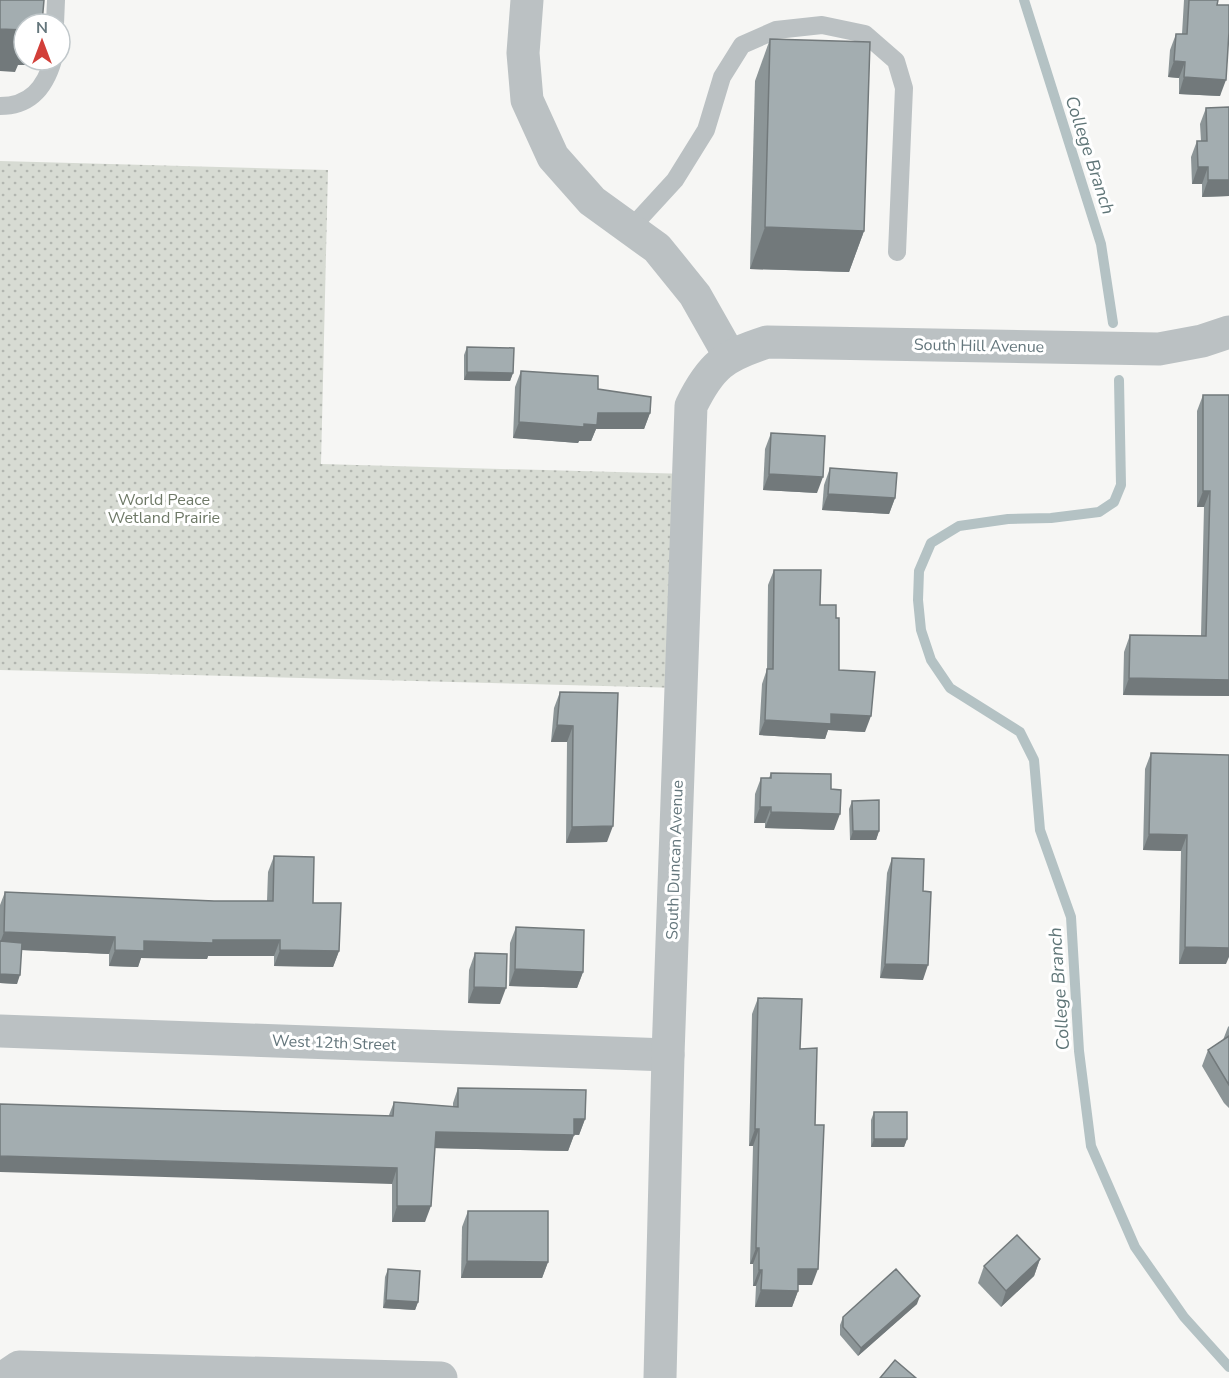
<svg xmlns="http://www.w3.org/2000/svg" width="1229" height="1378" viewBox="0 0 1229 1378" font-family="'Nunito Sans',sans-serif">
<style>
.park{fill:url(#park-dots)}
.lines{fill:none;stroke-linecap:round;stroke-linejoin:round}
.stream{stroke:#b4c2c4;stroke-width:10}
.service{stroke:#bbc1c3;stroke-width:18}
.minor{stroke:#bbc1c3;stroke-width:33}
.wall{fill:#8c9597}
.shaded-wall{fill:#72797b}
.building{fill:#a3adb0;stroke:#72797b;stroke-width:1.5}
.labels{text-anchor:middle;dominant-baseline:central;stroke-width:6;stroke-linejoin:round;paint-order:stroke}
.street-label{font-size:16px;fill:#64767c;stroke:#fff}
.park-label{font-size:16px;fill:#6e7967;stroke:#fff}
.water-label{font-size:18px;font-style:italic;fill:#5f7577;stroke:#fff}
</style>
<defs>
<pattern id="park-dots" width="8" height="8" patternUnits="userSpaceOnUse" patternTransform="scale(1.5)"><rect width="8" height="8" fill="#d7dbd3"/><path d="M2 2h.1M6 6h.1" fill="none" stroke="#b2b6b0" stroke-width="1.8" stroke-linecap="round"/></pattern>
</defs>
<rect width="100%" height="100%" fill="#f6f6f4"/>
<path class="park" d="M0 161 328 170 321 464 689 474 681 688 0 670Z"/>
<g class="lines">
<g class="stream">
<path d="M1024 0 1101 244 1113 323"/>
<path d="M1119 380 1121 485 1114 502 1099 512 1051 518 1008 519 959 526 931 543 919 571 918 600 921 630 931 660 950 688 1020 732 1034 760 1040 830 1071 917 1079 1051 1091 1146 1135 1247 1184 1317 1229 1367"/>
</g>
<g class="service">
<path d="M55 24 56 0"/>
<path d="M0 106C30 106 45 88 53 60"/>
<path d="M630 229 675 180 706 130 722 77 742 45 776 30 822 25 865 34 896 61 904 88 897 252"/>
</g>
<g class="minor">
<path d="M527 0 523 53 527 100 553 157 592 201 657 248 695 295 729 355"/>
<path d="M0 1031 668 1055"/>
<path d="M3 1378 19 1367 441 1378"/>
<path d="M660 1378 668 1055 691 406C711 365 724 356 767 342L1159 349 1202 341 1229 332"/>
</g>
</g>
<g class="wall">
<path d="M1184 0H1218L1217 5 1228 49 1220 96 1179 94V78L1168 77 1170 50 1176 34H1182Z"/>
<path d="M770 39 864 231 849 272 750 269 755 81Z"/>
<path d="M1206 108 1229 196 1202 197V184H1192L1191 157 1197 141H1201L1200 124Z"/>
<path d="M467 347 513 373 510 381 464 380V355Z"/>
<path d="M521 371 598 389 650 413 644 429H596L591 441H579L578 443 513 438 515 387Z"/>
<path d="M1203 395 1229 696 1123 695 1124 652 1130 635 1201 636 1204 507H1197V411Z"/>
<path d="M771 433 817 493 763 490 765 449Z"/>
<path d="M830 468 895 498 889 514 822 510 824 485Z"/>
<path d="M774 570 836 618 839 670 865 732 828 730 825 739 759 735 762 684 767 669 768 585Z"/>
<path d="M560 692 618 693 607 842 566 843 567 742H551L554 708Z"/>
<path d="M1151 753 1229 755 1226 964H1179L1181 851 1143 850 1145 769Z"/>
<path d="M771 773 831 789 834 830 765 828V823H754L755 794 761 778H769Z"/>
<path d="M852 801 879 831 876 840H850L849 809Z"/>
<path d="M274 856 339 951 333 967 274 966V956H208L207 959 141 958 138 967 109 966V954L21 950 17 984 0 983V905L5 892 214 901H267L268 872Z"/>
<path d="M892 858 923 891V980L880 978 887 873Z"/>
<path d="M516 927 583 972 577 988 509 986 510 943Z"/>
<path d="M475 953 500 1004 468 1003 469 970Z"/>
<path d="M758 998 800 1049 812 1285H798V1291L792 1307H755L756 1286H753V1264H750L753 1146H749L752 1014Z"/>
<path d="M1229 1026V1108L1224 1103 1202 1066 1208 1050 1223 1040 1228 1027Z"/>
<path d="M458 1088 585 1119 579 1135H574L568 1151 435 1148 425 1222H392V1184L389 1115 394 1102 453 1107V1103Z"/>
<path d="M874 1112 907 1139 904 1147H871V1120Z"/>
<path d="M468 1211 548 1262 542 1278H461L462 1227Z"/>
<path d="M1040 1259 1034 1276 1001 1307 978 1283 984 1266Z"/>
<path d="M388 1269 418 1302 415 1310 383 1308 385 1277Z"/>
<path d="M917 1304 858 1356 840 1335V1325L843 1317Z"/>
</g>
<g class="shaded-wall">
<path d="M0 29 24 30V60H28L27 65H18L15 72 0 71Z"/>
<path d="M1174 61 1185 62 1179 78 1168 77Z"/>
<path d="M1184 77 1226 80 1220 96 1179 94Z"/>
<path d="M1198 167H1208L1202 184H1192Z"/>
<path d="M1208 180H1229V196L1202 197Z"/>
<path d="M765 227 864 231 849 272 750 269Z"/>
<path d="M467 372 513 373 510 381 464 380Z"/>
<path d="M598 413H650L644 429H596L591 441H579L578 443 513 438 519 422 584 424Z"/>
<path d="M769 474 823 477 817 493 763 490Z"/>
<path d="M1203 491H1210L1204 507H1197Z"/>
<path d="M828 494 895 498 889 514 822 510Z"/>
<path d="M1129 678 1229 680V696L1123 695Z"/>
<path d="M831 714 871 716 865 732 828 730 825 739 759 735 765 720Z"/>
<path d="M557 725 573 726 567 742H551Z"/>
<path d="M760 807H771L765 823H754Z"/>
<path d="M771 812 840 814 834 830 765 828Z"/>
<path d="M613 826 607 842 566 843 572 827Z"/>
<path d="M853 831H879L876 840H850Z"/>
<path d="M1149 834 1187 835 1181 851 1143 850Z"/>
<path d="M4 932 115 937 109 954 0 949V943Z"/>
<path d="M213 940H280L274 956H208L207 959 141 958 138 967 109 966 115 950 144 941Z"/>
<path d="M1185 947 1229 948V957L1226 964H1179Z"/>
<path d="M280 950 339 951 333 967 274 966Z"/>
<path d="M885 964 928 965 923 980 880 978Z"/>
<path d="M515 969 583 972 577 988 509 986Z"/>
<path d="M0 974 20 975 17 984 0 983Z"/>
<path d="M474 987 506 988 500 1004 468 1003Z"/>
<path d="M574 1119H585L579 1135 569 1134Z"/>
<path d="M755 1129H759L753 1146H749Z"/>
<path d="M436 1132 574 1135 568 1151 430 1148Z"/>
<path d="M874 1139H907L904 1147H871Z"/>
<path d="M0 1156 397 1168 392 1184 0 1172Z"/>
<path d="M397 1206H431L425 1222H392Z"/>
<path d="M756 1248H759L753 1264H750Z"/>
<path d="M1040 1259 1034 1276 1001 1307 1006 1291Z"/>
<path d="M467 1261 548 1262 542 1278H461Z"/>
<path d="M798 1269H818L812 1285H792Z"/>
<path d="M759 1270H762L756 1286H753Z"/>
<path d="M761 1290 798 1291 792 1307H755Z"/>
<path d="M920 1296 917 1304 858 1356 861 1348Z"/>
<path d="M386 1300 418 1302 415 1310 383 1308Z"/>
</g>
<g class="building">
<path d="M0 0H44L42 23 24 24V30L0 29Z"/>
<path d="M1189 0H1218L1217 5H1229V32L1226 80 1184 77 1185 62 1174 61 1176 34H1187Z"/>
<path d="M770 39 870 42 864 231 765 227Z"/>
<path d="M1229 107V180H1208V167H1198L1197 141H1207L1206 108Z"/>
<path d="M467 347 514 348 513 373 467 372Z"/>
<path d="M521 371 598 376V389L651 397 650 413H598L597 425 584 424V427L519 422Z"/>
<path d="M1203 395H1229V680L1129 678 1130 635 1206 636 1210 491H1203Z"/>
<path d="M771 433 825 436 823 477 769 474Z"/>
<path d="M830 468 897 473 895 498 828 494Z"/>
<path d="M774 570H821L820 605H836V618H839V670L875 672 871 716 831 714V724L765 720 767 669H773Z"/>
<path d="M560 692 618 693 613 826 572 827 573 726 557 725Z"/>
<path d="M1151 753 1229 755V948L1185 947 1187 835 1149 834Z"/>
<path d="M771 773 831 774V789L841 790 840 814 771 812V807H760L761 778H771Z"/>
<path d="M879 800V831H853L852 801Z"/>
<path d="M274 856 314 857 313 903H341L339 951 280 950V940H213V943L144 941V951L115 950V937L4 932 5 892 214 901H273Z"/>
<path d="M892 858 924 859 923 891 931 892 928 965 885 964Z"/>
<path d="M516 927 584 930 583 972 515 969Z"/>
<path d="M0 941 22 943 20 975 0 974Z"/>
<path d="M475 953 507 954 506 988 474 987Z"/>
<path d="M758 998 802 999 800 1049 817 1048 815 1125H824L818 1269H798V1291L761 1290 762 1270H759V1248H756L759 1129H755Z"/>
<path d="M1229 1036V1085L1208 1050Z"/>
<path d="M458 1088 586 1090 585 1119H574V1135L436 1132 431 1206H397V1168L0 1156V1104L393 1116 394 1102 458 1107Z"/>
<rect x="874" y="1112" width="33" height="27"/>
<path d="M468 1211H548V1262L467 1261Z"/>
<path d="M1017 1235 1040 1259 1006 1291 984 1266Z"/>
<path d="M388 1269 420 1271 418 1302 386 1300Z"/>
<path d="M896 1269 920 1296 861 1348 843 1327V1317Z"/>
<path d="M895 1360 916 1378H880Z"/>
</g>
<g class="labels">
<g class="street-label">
<text transform="translate(979 346) rotate(1)">South Hill Avenue</text>
<text transform="translate(675 860) rotate(-88)">South Duncan Avenue</text>
<text transform="translate(334 1043) rotate(2)">West 12th Street</text>
</g>
<g class="park-label">
<text x="164" y="500">World Peace<tspan x="164" dy="18">Wetland Prairie</tspan></text>
</g>
<g class="water-label">
<text transform="translate(1090 155) rotate(72)">College Branch</text>
<text transform="translate(1059 989) rotate(-94)">College Branch</text>
</g>
</g>
<g transform="translate(42 42)"><circle r="28" fill="#ffffff" stroke="#c1c8cb" stroke-width="1.5"/>
<path d="M0-4.5L10 22L0 15L-10 22Z" fill="#d23f39"/>
<text y="-9" font-size="16" font-weight="bold" text-anchor="middle" fill="#64767c">N</text>
</g>
</svg>
